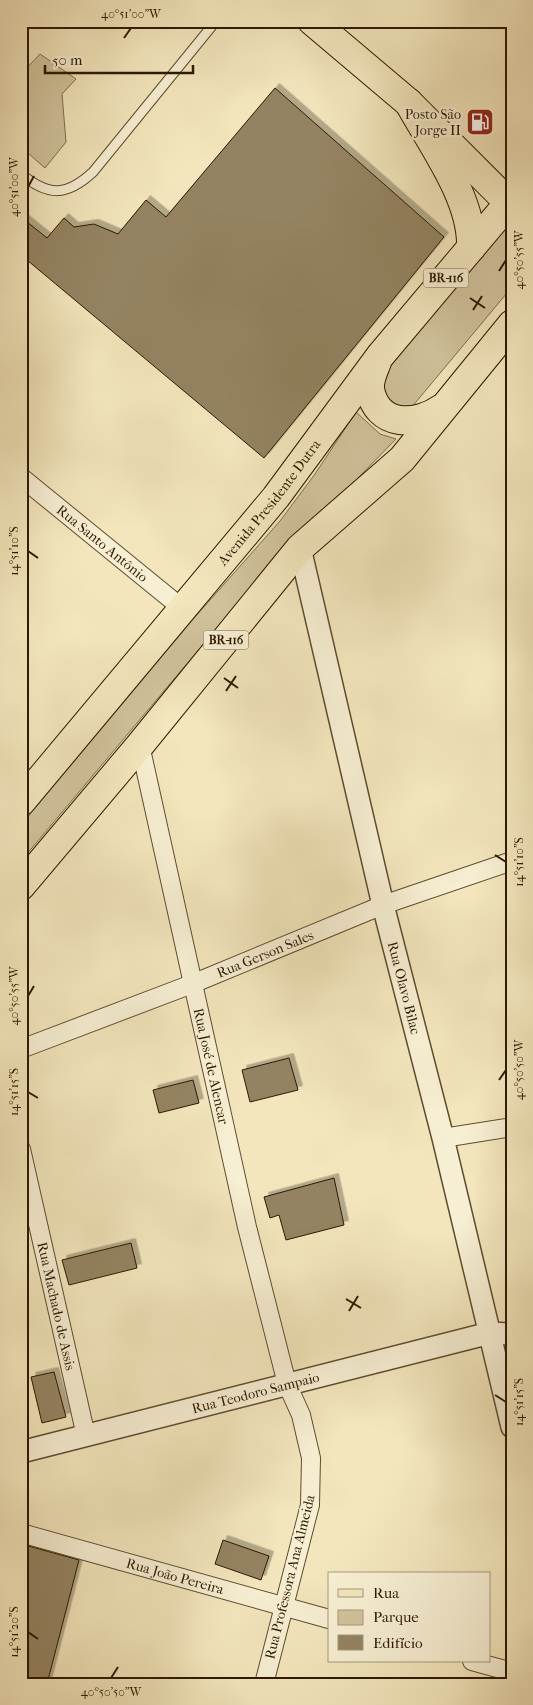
<svg xmlns="http://www.w3.org/2000/svg" width="533" height="1705" viewBox="0 0 533 1705" font-family="'IM FELL French Canon',serif">
<style>
.green{fill:#d1c39c;stroke:#7f6e4e}
.building{fill:#948362;stroke:#2d1800;filter:url(#shadow)}
.lines{fill:none;stroke-linecap:round;stroke-linejoin:round}
.service-casing{stroke:#5e4c2f;stroke-width:11}
.minor-casing{stroke:#5e4c2f;stroke-width:20}
.tertiary-casing{stroke:#5e4c2f;stroke-width:24}
.primary-casing{stroke:#2d1800;stroke-width:30}
.trunk-casing{stroke:#2d1800;stroke-width:30}
.service{stroke:#f7efd3;stroke-width:9}
.minor{stroke:#f7efd3;stroke-width:18}
.tertiary{stroke:#f7efd3;stroke-width:21}
.primary{stroke:#f3e6bc;stroke-width:28}
.trunk{stroke:#f3e6bc;stroke-width:28}
.ticks{fill:none;stroke:#2d1800;stroke-width:2}
.labels{text-anchor:middle;dominant-baseline:central;stroke-width:4.5;stroke-linejoin:round;paint-order:stroke}
.shield{fill:#f7efd3;stroke:#6a583f;stroke-width:1}
.shield-label{font-size:12px;font-weight:bold;fill:#2d1800}
.poi-label{font-size:14px;fill:#2d1800;stroke:#f7efd3;text-anchor:end}
.street-label{font-size:14px;fill:#2d1800;stroke:#f7efd3}
.neatline{fill:none;stroke:#2d1800;stroke-width:2}
.ticks-label{font-size:12px;text-anchor:middle;fill:#2d1800}
</style>
<defs>
<filter id="shadow"><feDropShadow dx="4.5" dy="-4.5" stdDeviation="0" flood-color="#0004"/></filter>
</defs>
<rect width="100%" height="100%" fill="#f3e6bc"/>
<filter id="stains"><feTurbulence type="fractalNoise" baseFrequency=".004" numOctaves="4"/><feColorMatrix values="0 0 0 0 .2 0 0 0 0 .09 0 0 0 0 .02 0 0 0 .5 -.17"/></filter>
<radialGradient id="worn" r=".72"><stop offset=".6" stop-color="#630" stop-opacity="0"/><stop offset="1" stop-color="#630" stop-opacity=".3"/></radialGradient>
<g class="green">
<path d="M40 54 76 79 62 94 66 142 45 168 21 147V74Z"/>
<path d="M504 226 512 234V287L411 408 404 411 385 404 381 371Z"/>
<path d="M356 412 380 434 396 439 248 591 21 861V825L195 617 280 521 315 474Z"/>
</g>
<g class="building">
<path d="M275 88 444 237 264 458 21 255V217L47 238 64 218 74 227 94 224 118 234 146 200 166 217Z"/>
<path d="M289 1058 298 1090 250 1102 242 1070Z"/>
<path d="M193 1080 199 1103 159 1113 153 1090Z"/>
<path d="M334 1178 344 1225 286 1240 279 1215 270 1218 264 1197Z"/>
<path d="M131 1243 137 1268 69 1285 62 1260Z"/>
<path d="M54 1372 66 1417 42 1423 31 1377Z"/>
<path d="M223 1540 269 1556 261 1580 215 1564Z"/>
<path d="M21 1544 79 1560 47 1684H21Z"/>
</g>
<g class="lines">
<g class="service-casing">
<path id="service" d="M21 174C49 197 67 196 93 172L216 21"/>
</g>
<g class="minor-casing">
<g id="minor">
<path id="s1" d="M21 477 183 609"/>
<path id="s2" d="M140 745 247 1227 287 1384 301 1415 311 1458 310 1505 264 1684"/>
<path id="s3" d="M21 1049 192 984 383 905 512 861"/>
<path d="M443 1138 512 1127"/>
<path id="s4" d="M21 1149 86 1436"/>
<path id="s5" d="M21 1533 329 1619"/>
<path d="M472 1661 512 1672"/>
</g>
</g>
<g class="tertiary-casing">
<g id="tertiary">
<path id="s6" d="M300 548 383 905 443 1138 512 1427"/>
<path id="s7" d="M21 1452 490 1333 512 1334"/>
</g>
</g>
<g class="primary-casing">
<path id="primary" d="M312 21 409 103 512 206"/>
</g>
<g class="trunk-casing">
<g id="trunk">
<path d="M409 103C432 145 473 199 471 248"/>
<path d="M377 362C374 370 369 380 370 389 377 428 416 426 442 408"/>
<path id="s8" d="M21 802 276 497 380 356 512 199"/>
<path d="M21 886 140 745 300 548 402 459 512 324"/>
</g>
</g>
<use href="#service" class="service"/>
<use href="#minor" class="minor"/>
<use href="#tertiary" class="tertiary"/>
<use href="#primary" class="primary"/>
<use href="#trunk" class="trunk"/>
</g>
<path class="ticks" d="M124 38 131 28M28 187 34 176M499 271 506 260M470 298 485 308M473 310 482 296M28 551 38 558M224 678 238 688M226 691 236 676M495 855 506 862M28 996 34 986M499 1080 506 1070M28 1092 38 1098M346 1299 361 1308M349 1311 358 1296M495 1395 506 1402M28 1632 38 1639M111 1678 118 1667"/>
<defs>
<g id="fuel-square" transform="scale(1.4375)"><rect x="-9" y="-9" width="18" height="18" rx="4" fill="#8f2418" stroke="#f7efd3"/><path d="M-5.5-6h7V0h2V4h1.3V-2.5L3-4.5l.8-.8L6-3V5H2.5V1h-1V6h-7ZM-4.2-4.7v3.2H.2V-4.7Z" fill="#fff"/></g>
</defs>
<g fill-rule="evenodd">
<use href="#fuel-square" x="480" y="122"/>
</g>
<g class="labels">
<g class="shield">
<rect x="423.5" y="268.5" width="45" height="19" rx="4"/>
<rect x="203.5" y="630.5" width="45" height="19" rx="4"/>
</g>
<g class="shield-label">
<text x="446" y="278">BR-116</text>
<text x="226" y="640">BR-116</text>
</g>
<g class="poi-label">
<text x="461" y="114">Posto São<tspan x="461" dy="16">Jorge II</tspan></text>
</g>
<g class="street-label">
<text stroke="none"><textPath href="#s8" startOffset="389">Avenida Presidente Dutra</textPath></text>
<text stroke="none"><textPath href="#s1" startOffset="105">Rua Santo Antônio</textPath></text>
<text stroke="none"><textPath href="#s3" startOffset="262">Rua Gerson Sales</textPath></text>
<text stroke="none"><textPath href="#s6" startOffset="452">Rua Olavo Bilac</textPath></text>
<text stroke="none"><textPath href="#s2" startOffset="329">Rua José de Alencar</textPath></text>
<text stroke="none"><textPath href="#s4" startOffset="161">Rua Machado de Assis</textPath></text>
<text stroke="none"><textPath href="#s7" startOffset="242">Rua Teodoro Sampaio</textPath></text>
<text stroke="none"><textPath href="#s5" startOffset="160">Rua João Pereira</textPath></text>
<text transform="translate(290 1577) rotate(-76)">Rua Professora Ana Almeida</text>
</g>
</g>
<rect width="533" height="1705" fill="none" stroke="#f3e6bc" stroke-width="55"/>
<rect x="328" y="1572" width="162" height="90" fill="#f7efd3" stroke="#a6997f"/>
<rect x="338" y="1589" width="25" height="8" fill="#f3e6bc" stroke="#a6997f"/>
<text x="373" y="1598" font-size="15" fill="#2d1800">Rua</text>
<rect x="338" y="1610" width="25" height="15" fill="#d1c39c" stroke="#a6997f"/>
<text x="373" y="1622" font-size="15" fill="#2d1800">Parque</text>
<rect x="338" y="1635" width="25" height="15" fill="#948362" stroke="#a6997f"/>
<text x="373" y="1648" font-size="15" fill="#2d1800">Edifício</text>
<path d="M45 65v8h148v-8" fill="none" stroke="#2d1800" stroke-width="2.5"/>
<text x="52" y="65" font-size="15" fill="#2d1800" stroke="#f7efd3" stroke-width="4" paint-order="stroke">50 m</text>
<rect x="28" y="28" width="478" height="1650" class="neatline"/>
<g class="ticks-label">
<text x="131" y="18">40°51'00"W</text>
<text transform="translate(14 187) rotate(-90)" y="4">40°51'00"W</text>
<text transform="translate(519 260) rotate(-90)" y="4">40°50'55"W</text>
<text transform="translate(14 551) rotate(-90)" y="4">14°51'10"S</text>
<text transform="translate(519 862) rotate(-90)" y="4">14°51'10"S</text>
<text transform="translate(14 996) rotate(-90)" y="4">40°50'55"W</text>
<text transform="translate(519 1070) rotate(-90)" y="4">40°50'50"W</text>
<text transform="translate(14 1092) rotate(-90)" y="4">14°51'15"S</text>
<text transform="translate(519 1402) rotate(-90)" y="4">14°51'15"S</text>
<text transform="translate(14 1632) rotate(-90)" y="4">14°51'20"S</text>
<text x="111" y="1696">40°50'50"W</text>
</g>
<rect width="100%" height="100%" filter="url(#stains)"/>
<rect width="100%" height="100%" fill="url(#worn)"/>
</svg>
